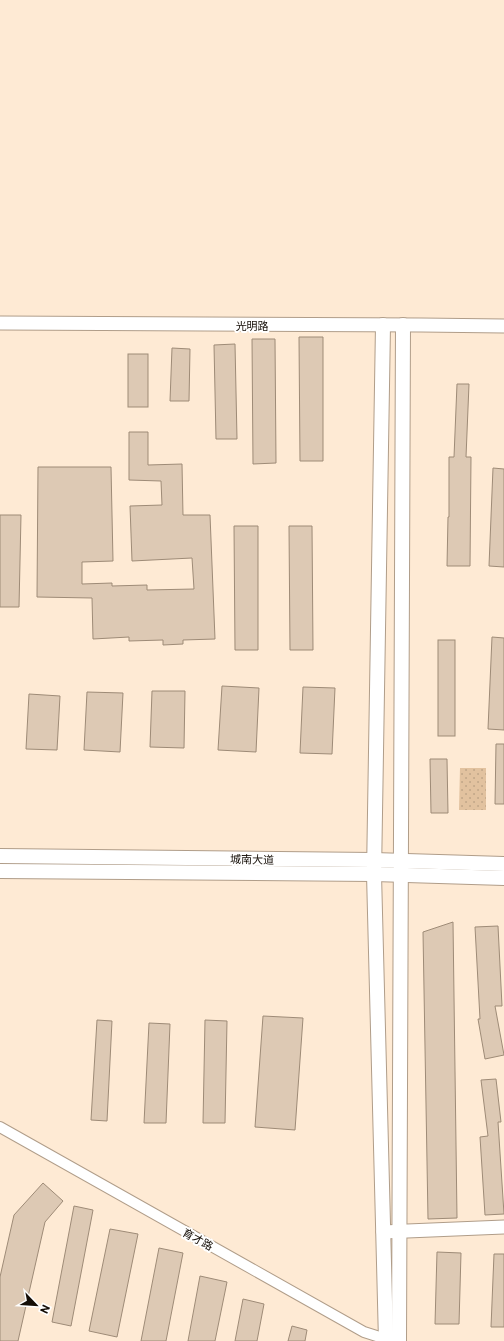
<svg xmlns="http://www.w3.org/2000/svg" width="504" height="1341" viewBox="0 0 504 1341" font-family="Commissioner,'Noto Sans SC',sans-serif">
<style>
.grass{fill:url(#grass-dots)}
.building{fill:#ddc9b4;stroke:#9e8b77}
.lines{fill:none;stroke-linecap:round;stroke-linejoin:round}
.minor-casing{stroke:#b09d89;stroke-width:12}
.tertiary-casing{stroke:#b09d89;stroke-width:15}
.secondary-casing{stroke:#b09d89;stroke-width:16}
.minor{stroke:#fff;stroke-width:10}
.tertiary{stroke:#fff;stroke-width:13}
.secondary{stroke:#fff;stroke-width:14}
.labels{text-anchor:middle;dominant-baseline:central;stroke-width:4;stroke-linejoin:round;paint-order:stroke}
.street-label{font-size:11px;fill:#140d06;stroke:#fff}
</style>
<defs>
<pattern id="grass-dots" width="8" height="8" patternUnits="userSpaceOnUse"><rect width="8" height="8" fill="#e2c29f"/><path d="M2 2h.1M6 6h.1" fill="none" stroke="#c1a687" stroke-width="1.8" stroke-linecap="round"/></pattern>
</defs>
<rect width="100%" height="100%" fill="#feead4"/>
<path class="grass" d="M460 768H486V810H459Z"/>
<g class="building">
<path d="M299 337H323V461H300Z"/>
<path d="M252 339H275L276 463 253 464Z"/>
<path d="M235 344 237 439H216L214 345Z"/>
<path d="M172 348 190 349 189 401H170Z"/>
<rect x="128" y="354" width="20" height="53"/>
<path d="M457 384H469L466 457H471L470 566H447L448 517H449V457H454Z"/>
<path d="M129 432H148V465L182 464 183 515H210L215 639 183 640V644L163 645V640L129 641V637L93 639 92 598 37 597 38 467H111L113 561 82 562V584L112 583V586L147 585V590L194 589 192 558 132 561 130 506 162 505 161 481 129 480Z"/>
<path d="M493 468 504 469V567L489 566Z"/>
<path d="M0 515H21L19 607H0Z"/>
<path d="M234 526H258V650H235Z"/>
<path d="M289 526H312L313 650H290Z"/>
<path d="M492 637 504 638V730L488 729Z"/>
<rect x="438" y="640" width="17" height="96"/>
<path d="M222 686 259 688 256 752 218 750Z"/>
<path d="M303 687 335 688 332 754 300 753Z"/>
<path d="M152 691H185L184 748 150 747Z"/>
<path d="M87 692 123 693 120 752 84 750Z"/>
<path d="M29 694 60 696 57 750 26 749Z"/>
<path d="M496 744H504V804H495Z"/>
<path d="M430 759H447L448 813H431Z"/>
<path d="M453 922 457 1218 428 1219 423 932Z"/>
<path d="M498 926 502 1006H495L504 1055 485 1059 478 1019H480L475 927Z"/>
<path d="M263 1016 303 1018 295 1130 255 1127Z"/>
<path d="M97 1020 112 1021 107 1121 91 1120Z"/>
<path d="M205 1020 227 1021 225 1123H203Z"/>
<path d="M149 1023 170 1024 166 1123H144Z"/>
<path d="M496 1079 501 1122H498L504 1214 485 1215 480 1137 488 1136 481 1080Z"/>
<path d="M43 1183 63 1201 45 1222 18 1341H0V1277L14 1215Z"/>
<path d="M74 1206 93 1210 71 1326 52 1322Z"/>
<path d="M110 1229 138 1234 117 1337 89 1331Z"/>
<path d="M159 1248 183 1253 166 1341H141Z"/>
<path d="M437 1252 461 1253 459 1324H435Z"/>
<path d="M494 1254H504V1327H491Z"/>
<path d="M200 1276 227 1282 215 1341H188Z"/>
<path d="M243 1299 264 1304 257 1341H235Z"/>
<path d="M292 1326 307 1330 305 1341H288Z"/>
</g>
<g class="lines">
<g class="minor-casing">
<path id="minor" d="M0 1127 364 1332 386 1339 391 1337"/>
</g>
<g class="tertiary-casing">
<g id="tertiary">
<path d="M0 323 421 325 504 326"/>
<path d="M383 1232 504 1227"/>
</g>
</g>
<g class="secondary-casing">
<g id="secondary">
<path d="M383 325 374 874 386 1341"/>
<path d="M0 856 374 860 504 864"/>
<path d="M0 871 374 874 504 878"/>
<path d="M399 1341 403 325"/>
</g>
</g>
<use href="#minor" class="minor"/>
<use href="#tertiary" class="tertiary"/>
<use href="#secondary" class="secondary"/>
</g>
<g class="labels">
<g class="street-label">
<text x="252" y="325">光明路</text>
<text transform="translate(252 859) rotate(1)">城南大道</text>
<text transform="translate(198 1239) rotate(29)">育才路</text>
</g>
</g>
<g transform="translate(36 1305) rotate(115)" stroke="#ffffff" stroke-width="3" paint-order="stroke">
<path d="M0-3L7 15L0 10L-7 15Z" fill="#140d06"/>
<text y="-6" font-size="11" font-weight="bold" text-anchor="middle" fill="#140d06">N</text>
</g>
</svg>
